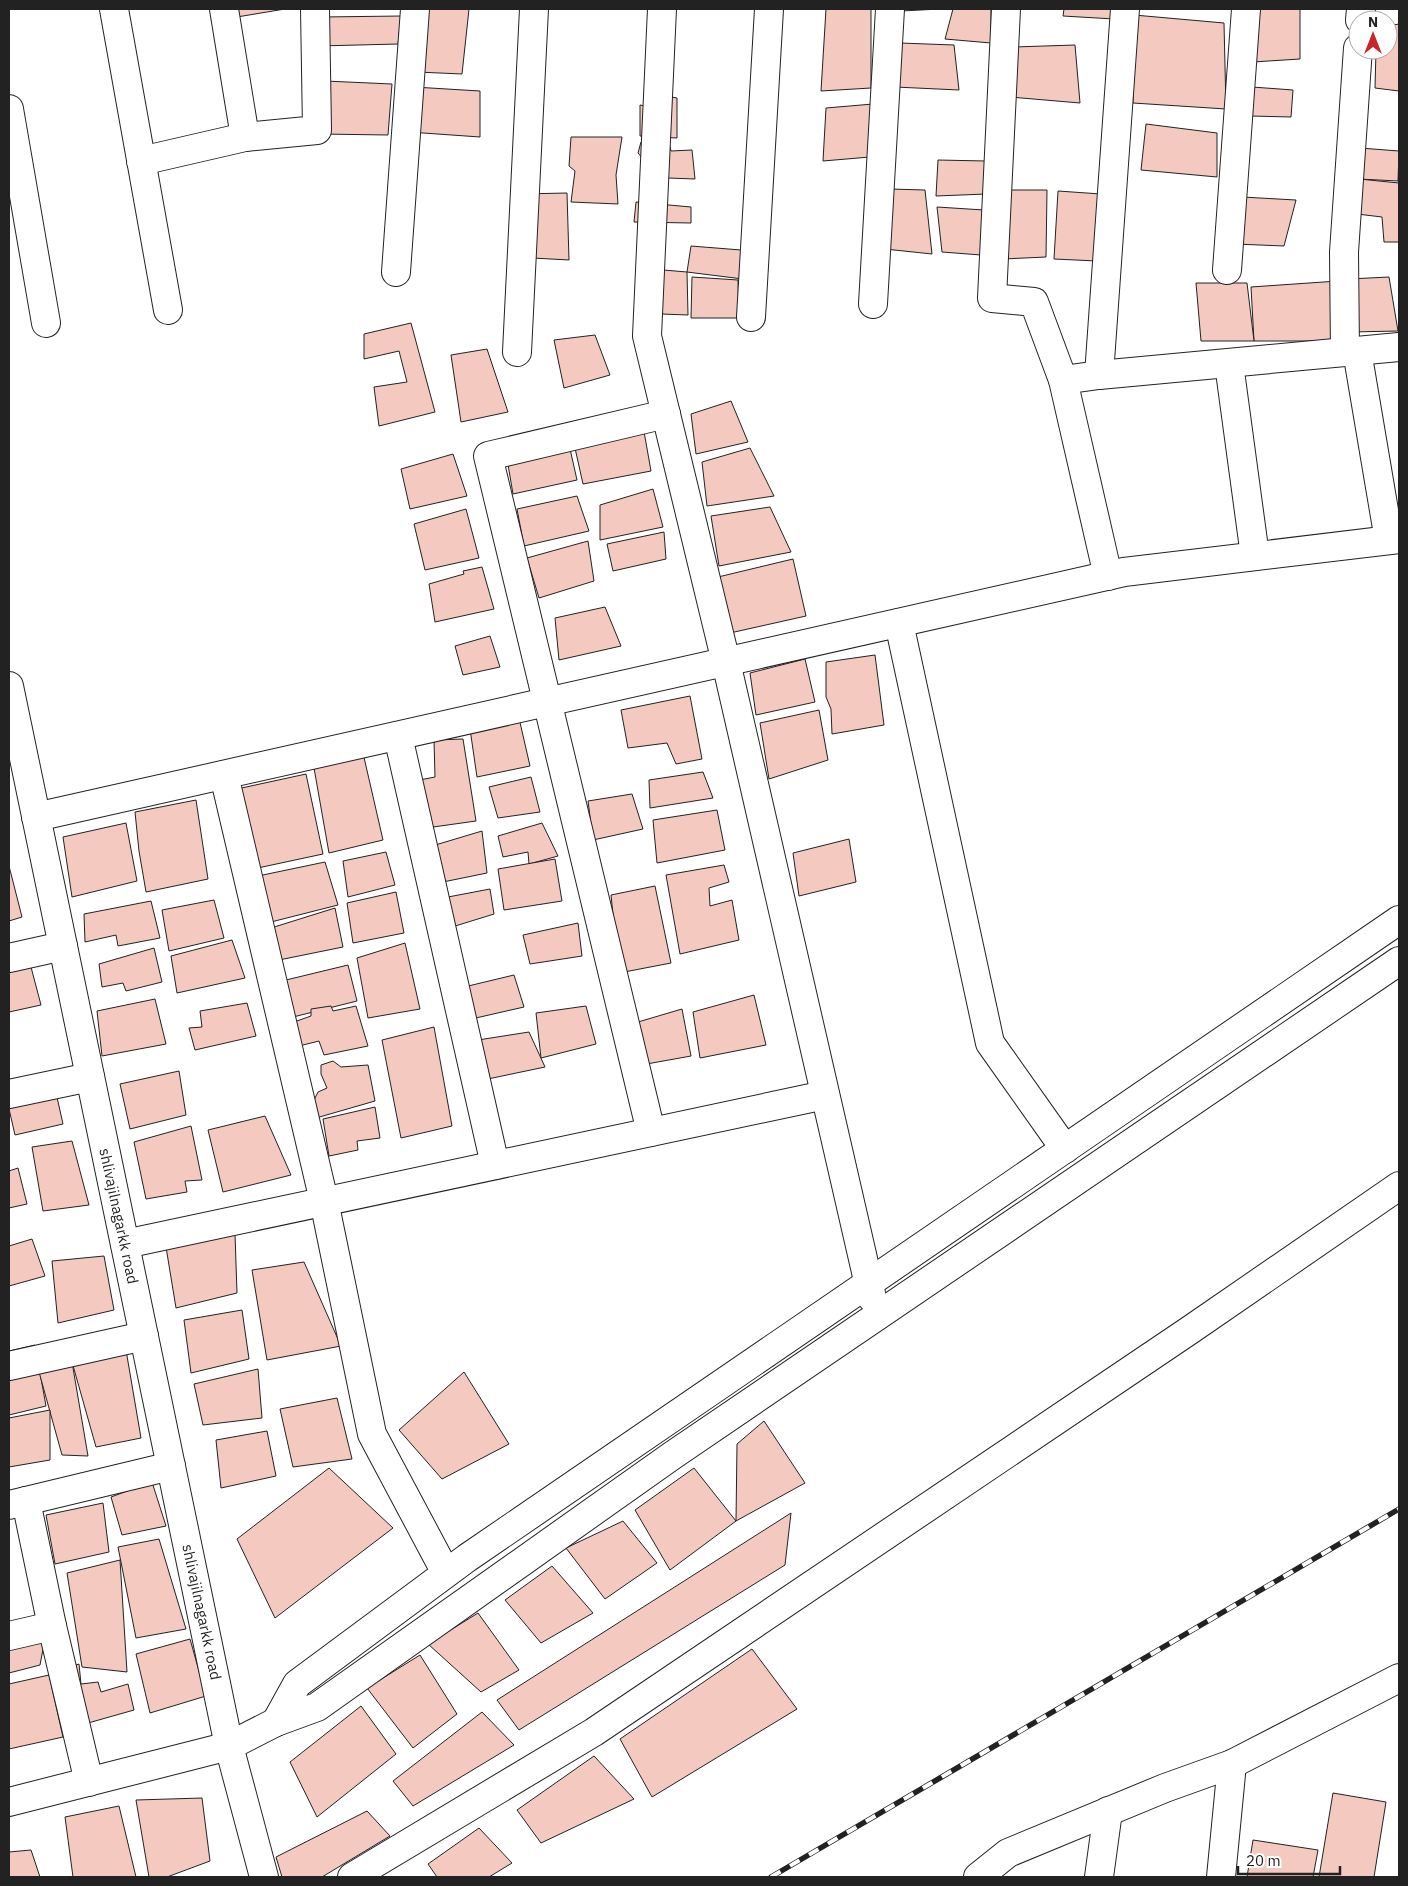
<svg xmlns="http://www.w3.org/2000/svg" width="1408" height="1886" viewBox="0 0 1408 1886" font-family="'IBM Plex Sans',sans-serif">
<style>
.building{fill:#f3c9c0;stroke:#222}
.lines{fill:none;stroke-linecap:round;stroke-linejoin:round}
.minor-casing{stroke:#222;stroke-width:30}
.minor{stroke:#fff;stroke-width:28}
.rail-casing{stroke:#222;stroke-width:5.5}
.rail{stroke:#fff;stroke-width:4;stroke-dasharray:11;stroke-linecap:butt}
.labels{text-anchor:middle;dominant-baseline:central;stroke-width:4;stroke-linejoin:round;paint-order:stroke}
.street-label{font-size:15px;fill:#222;stroke:#fff}
</style>
<rect width="100%" height="100%" fill="#fff"/>
<g class="building">
<path d="M230 9H285L231 18Z"/>
<path d="M419 9H469L462 74 417 72Z"/>
<path d="M826 9H871V88L821 91Z"/>
<path d="M901 9H940L901 11Z"/>
<path d="M953 9H991V43L945 39Z"/>
<path d="M1064 9H1113L1114 19 1063 16Z"/>
<path d="M1255 9H1300V59L1253 62Z"/>
<path d="M1134 15 1224 23 1226 109 1133 103Z"/>
<path d="M401 16 398 44 318 46 321 17Z"/>
<path d="M1399 24V91L1375 88 1376 50H1388V26Z"/>
<path d="M900 43 954 45 959 90 895 87Z"/>
<path d="M1075 45 1080 103 1010 97 1014 47Z"/>
<path d="M325 81 392 84 388 135 320 134Z"/>
<path d="M414 87 480 91V137L409 132Z"/>
<path d="M1252 87 1293 90 1291 117 1250 116Z"/>
<path d="M649 93 677 98V138L640 136V105L650 107Z"/>
<path d="M873 104 870 157 823 161 826 108Z"/>
<path d="M1146 124 1217 133V177L1141 170Z"/>
<path d="M571 137H622L616 175 618 204 571 202 575 171 569 166Z"/>
<path d="M668 139 671 151 692 150 695 179 641 177 644 160 638 153 641 142Z"/>
<path d="M1360 148 1399 151 1398 181 1359 179Z"/>
<path d="M938 160 986 161V194L936 196Z"/>
<path d="M1359 179 1399 183V242H1384L1382 217 1357 214Z"/>
<path d="M890 189 925 190 932 254 885 249Z"/>
<path d="M1006 190H1047L1046 257 1003 259Z"/>
<path d="M1058 191 1101 194 1097 261 1054 259Z"/>
<path d="M567 193 569 260 515 257 520 194Z"/>
<path d="M1242 197 1296 200 1284 246 1235 244Z"/>
<path d="M636 202 691 207V223L634 222Z"/>
<path d="M937 207 984 210 981 255 942 252Z"/>
<path d="M691 246 741 250 743 279 687 272Z"/>
<path d="M640 268 687 272 688 315 635 313Z"/>
<path d="M692 277 738 280 739 318H691Z"/>
<path d="M1389 277 1398 331 1351 332 1349 279Z"/>
<path d="M1338 281 1340 341H1254L1251 287Z"/>
<path d="M1196 283H1247L1254 341H1201Z"/>
<path d="M411 323 435 412 379 426 374 387 407 382 399 351 364 359V334Z"/>
<path d="M595 335 610 375 564 388 554 340Z"/>
<path d="M487 349 508 412 461 422 451 355Z"/>
<path d="M731 401 748 442 696 454 691 414Z"/>
<path d="M640 409 651 471 583 484 571 430Z"/>
<path d="M566 431 577 480 513 494 505 447Z"/>
<path d="M750 448 774 496 707 506 702 462Z"/>
<path d="M453 454 467 496 410 509 401 469Z"/>
<path d="M653 489 663 527 600 540V505Z"/>
<path d="M577 496 589 531 524 546 517 509Z"/>
<path d="M770 507 791 552 719 566 711 516Z"/>
<path d="M466 509 479 558 425 570 414 524Z"/>
<path d="M664 532 666 559 613 571 607 544Z"/>
<path d="M588 541 594 581 539 598 527 558Z"/>
<path d="M793 559 806 616 730 633 718 577Z"/>
<path d="M482 567 494 609 435 622 429 584 464 574 463 571Z"/>
<path d="M605 607 621 646 559 660 555 618Z"/>
<path d="M490 636 500 667 463 675 455 646Z"/>
<path d="M875 655 884 725 832 734 831 709 826 697V662Z"/>
<path d="M805 659 815 702 756 715 750 673Z"/>
<path d="M690 696 702 759 676 764 667 743 628 748 621 710Z"/>
<path d="M819 710 828 760 769 779 760 723Z"/>
<path d="M519 718 530 766 477 777 470 729Z"/>
<path d="M463 739 476 821 426 828 414 781 435 777 434 740Z"/>
<path d="M363 753 383 840 329 853 314 768Z"/>
<path d="M703 772 713 798 650 808 649 780Z"/>
<path d="M306 774 323 854 253 869 237 789Z"/>
<path d="M531 777 540 812 498 818 489 787Z"/>
<path d="M632 794 643 829 593 840 588 801Z"/>
<path d="M196 800 208 879 146 892 139 851 135 812Z"/>
<path d="M717 810 725 850 657 863 653 820Z"/>
<path d="M126 823 137 881 72 897 63 837Z"/>
<path d="M542 823 558 856 529 864 528 852 503 857 498 836Z"/>
<path d="M482 831 487 873 438 883 432 846Z"/>
<path d="M849 839 856 882 799 896 793 853Z"/>
<path d="M386 852 395 885 348 897 343 861Z"/>
<path d="M555 859 562 901 504 910 498 869Z"/>
<path d="M325 862 338 905 267 923 258 876Z"/>
<path d="M724 865 729 882 709 888 710 906 732 900 739 940 680 954 666 875Z"/>
<path d="M9 866 22 917 9 921Z"/>
<path d="M655 886 671 963 619 973 611 895Z"/>
<path d="M490 889 494 914 452 927 448 897Z"/>
<path d="M396 892 404 933 353 943 347 903Z"/>
<path d="M214 900 224 938 169 951 162 910Z"/>
<path d="M151 901 160 938 118 946 116 935 85 942 84 914Z"/>
<path d="M335 908 343 947 274 961 271 928Z"/>
<path d="M578 923 582 956 530 964 523 935Z"/>
<path d="M232 940 245 978 177 993 171 956Z"/>
<path d="M405 943 420 1009 368 1018 357 958Z"/>
<path d="M26 948 41 1005 9 1012V953Z"/>
<path d="M154 948 162 982 126 991 123 983 102 987 99 964Z"/>
<path d="M348 965 357 1001 289 1018 286 980Z"/>
<path d="M514 975 524 1007 467 1020 464 987Z"/>
<path d="M754 995 766 1045 700 1058 693 1012Z"/>
<path d="M155 999 166 1044 102 1056 97 1011Z"/>
<path d="M247 1003 256 1036 195 1050 189 1028 202 1027 200 1011Z"/>
<path d="M331 1006 333 1011 356 1006 368 1046 324 1055 319 1041 299 1046 294 1022 311 1016V1009Z"/>
<path d="M586 1006 596 1044 541 1058 536 1013Z"/>
<path d="M682 1009 691 1056 641 1065 638 1022Z"/>
<path d="M434 1027 452 1126 401 1138 382 1040Z"/>
<path d="M529 1032 545 1067 483 1080 478 1040Z"/>
<path d="M333 1061 341 1067 368 1065 375 1101 316 1118 312 1104 318 1092 327 1088 321 1074V1065Z"/>
<path d="M179 1071 186 1115 130 1129 120 1084Z"/>
<path d="M52 1075 63 1124 15 1135 9 1109V1082Z"/>
<path d="M375 1107 380 1138 357 1141 358 1150 329 1156 323 1119Z"/>
<path d="M265 1116 291 1175 223 1192 208 1130Z"/>
<path d="M191 1126 202 1180 185 1181 187 1192 146 1199 134 1142Z"/>
<path d="M72 1141 89 1205 43 1211 32 1147Z"/>
<path d="M18 1168 27 1204 9 1208V1171Z"/>
<path d="M235 1234 237 1293 176 1308 166 1247Z"/>
<path d="M32 1239 45 1276 9 1286V1246Z"/>
<path d="M104 1256 114 1310 58 1323 52 1261Z"/>
<path d="M304 1262 341 1346 267 1360 252 1270Z"/>
<path d="M242 1310 249 1359 191 1373 184 1320Z"/>
<path d="M35 1345 46 1406 9 1415V1351Z"/>
<path d="M126 1350 141 1438 96 1447 72 1362Z"/>
<path d="M72 1362 88 1456 62 1455 39 1372Z"/>
<path d="M258 1369 262 1418 203 1425 194 1384Z"/>
<path d="M464 1372 509 1444 442 1479 399 1430Z"/>
<path d="M337 1398 352 1459 293 1467 280 1409Z"/>
<path d="M50 1410V1460L9 1467V1418Z"/>
<path d="M764 1421 805 1483 736 1521 737 1444Z"/>
<path d="M267 1431 276 1476 221 1488 216 1440Z"/>
<path d="M329 1468 393 1528 275 1618 237 1539Z"/>
<path d="M694 1468 736 1521 670 1570 635 1510Z"/>
<path d="M152 1482 166 1526 122 1535 111 1497Z"/>
<path d="M103 1503 109 1552 55 1564 46 1515Z"/>
<path d="M791 1513 785 1565 519 1730 497 1700Z"/>
<path d="M623 1521 657 1563 605 1599 566 1548Z"/>
<path d="M159 1539 186 1629 136 1638 118 1547Z"/>
<path d="M120 1560 127 1672 82 1667 67 1573Z"/>
<path d="M552 1566 593 1613 541 1643 505 1600Z"/>
<path d="M478 1613 519 1670 481 1692 428 1644Z"/>
<path d="M45 1639 40 1665 9 1673V1647Z"/>
<path d="M190 1639 206 1696 150 1713 136 1654Z"/>
<path d="M752 1649 797 1709 652 1797 620 1739Z"/>
<path d="M420 1655 457 1714 413 1748 367 1688Z"/>
<path d="M79 1664 81 1684 98 1682 101 1692 128 1684 134 1710 81 1725 73 1666Z"/>
<path d="M49 1675 63 1737 9 1749V1684Z"/>
<path d="M361 1706 396 1754 317 1817 290 1762Z"/>
<path d="M482 1712 514 1745 413 1806 393 1781Z"/>
<path d="M594 1756 634 1799 541 1843 517 1810Z"/>
<path d="M1333 1793 1386 1802 1374 1877H1319Z"/>
<path d="M202 1798 210 1861 167 1877H149L136 1800Z"/>
<path d="M119 1806 136 1877H73L65 1817Z"/>
<path d="M367 1811 390 1836 322 1877H282L276 1857Z"/>
<path d="M479 1828 512 1863 489 1877H437L428 1864Z"/>
<path d="M1253 1840 1318 1850 1313 1877H1247Z"/>
<path d="M31 1850 40 1877H9V1852Z"/>
</g>
<g class="lines">
<g class="minor-casing">
<g id="minor">
<path d="M114 9 168 310"/>
<path d="M224 9 245 137"/>
<path d="M662 9 647 336 726 662 872 1298"/>
<path d="M1006 9 992 298 1034 302 1063 380"/>
<path d="M1360 20 1361 9"/>
<path d="M9 109 46 323"/>
<path d="M141 161 245 137 317 130 315 9"/>
<path d="M1227 270 1246 9"/>
<path d="M396 272 415 9"/>
<path d="M873 304 890 9"/>
<path d="M751 317 769 9"/>
<path d="M1357 351 1389 540"/>
<path d="M517 352 534 9"/>
<path d="M1345 352 1344 252 1358 48"/>
<path d="M1229 364 1255 556"/>
<path d="M1099 375 1125 9"/>
<path d="M1108 576 1063 380 1099 375 1399 347"/>
<path d="M899 623 990 1043 1065 1149"/>
<path d="M9 686 229 1746 264 1877"/>
<path d="M398 736 495 1165"/>
<path d="M224 775 324 1201 372 1434 446 1573"/>
<path d="M36 817 1124 572 1399 539"/>
<path d="M9 958 63 946"/>
<path d="M9 1094 90 1077"/>
<path d="M651 1132 488 456 666 414"/>
<path d="M125 1244 825 1095"/>
<path d="M9 1366 144 1336"/>
<path d="M26 1501 52 1626 89 1782"/>
<path d="M9 1505 171 1466"/>
<path d="M9 1636 52 1626"/>
<path d="M276 1722 297 1684 467 1558 1399 920"/>
<path d="M9 1802 229 1746 276 1722 317 1707 673 1455 1399 961"/>
<path d="M352 1877 594 1732 1190 1330 1399 1186"/>
<path d="M978 1877 1008 1853 1165 1788 1232 1764 1399 1678"/>
<path d="M1099 1877 1108 1811"/>
<path d="M1221 1877 1232 1764"/>
</g>
</g>
<use href="#minor" class="minor"/>
<g class="rail-casing">
<path id="rail" d="M771 1877 1399 1509"/>
</g>
<use href="#rail" class="rail"/>
</g>
<g class="labels">
<g class="street-label">
<text transform="translate(119 1216) rotate(78)">shlivajilnagarkk road</text>
<text transform="translate(202 1612) rotate(78)">shlivajilnagarkk road</text>
</g>
</g>
<rect width="1408" height="1886" fill="none" stroke="#222222" stroke-width="20"/>
<g transform="translate(1373 35)"><circle r="24" fill="#ffffff" stroke="#a7a7a7"/>
<path d="M0-4L9 19L0 12L-9 19Z" fill="#c62828"/>
<text y="-8" font-size="14" font-weight="bold" text-anchor="middle" fill="#222222">N</text>
</g>
<path d="M1238 1866v8h102v-8" fill="none" stroke="#222222" stroke-width="2.5"/>
<text x="1246" y="1866" font-size="15" fill="#222222" stroke="#ffffff" stroke-width="4" paint-order="stroke">20 m</text>
</svg>
